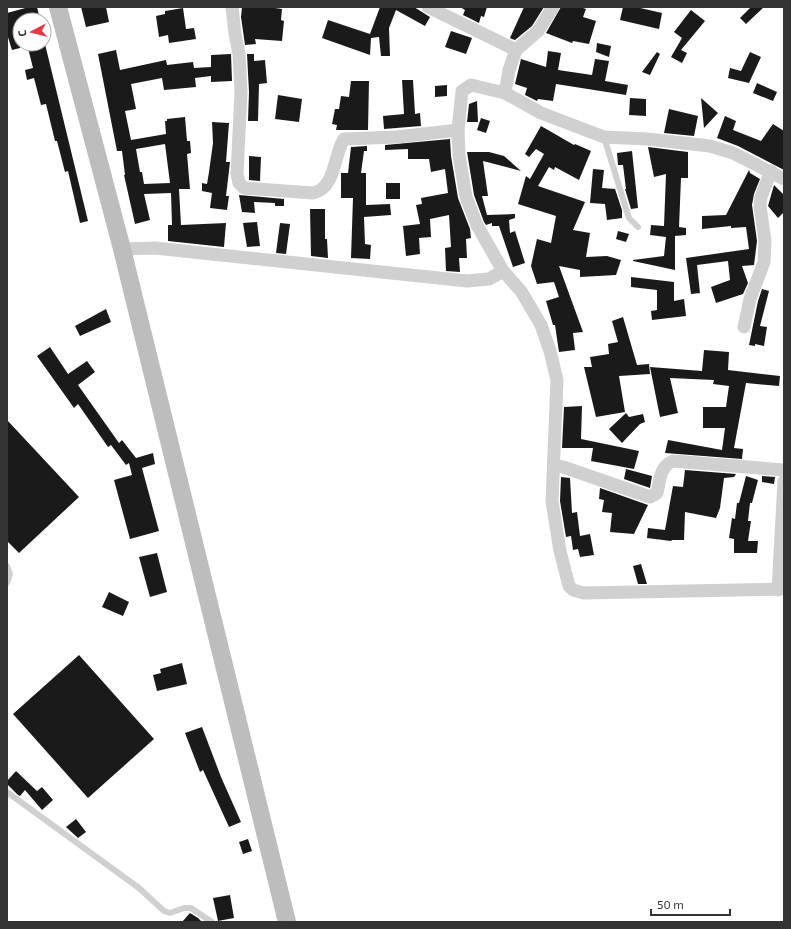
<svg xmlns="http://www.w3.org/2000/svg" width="791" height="929" viewBox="0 0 791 929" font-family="'Exo 2',sans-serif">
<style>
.building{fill:#1a1a1a;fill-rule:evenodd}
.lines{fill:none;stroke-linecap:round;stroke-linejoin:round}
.service{stroke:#d0d0d0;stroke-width:6}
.minor{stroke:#d0d0d0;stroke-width:13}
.secondary{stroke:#bdbdbd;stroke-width:18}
</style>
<rect width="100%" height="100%" fill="#fff"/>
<g class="building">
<path d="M29 7H37L40 20H20V48L12 50 7 34V13Z"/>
<path d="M81 7H106L109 22 86 27Z"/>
<path d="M242 7H268L282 9 281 20 284 21 282 41 255 39 256 44 245 45 241 17Z"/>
<path d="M380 7H414L430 17 425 26 396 10 389 28 390 56H381L379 37 371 38 370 55 322 38 328 20 370 34Z"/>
<path d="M460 7H487L484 17 481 16 479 23 463 15 465 10Z"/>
<path d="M524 7H544L532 26 515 40 512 39 510 38Z"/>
<path d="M561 7H580L586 9 583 17 596 21 589 44 573 41 572 43 546 33Z"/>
<path d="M623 7H636L662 13 659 29 620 20Z"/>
<path d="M751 7H764L746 24 740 18Z"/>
<path d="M183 8 186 29 194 28 196 39 169 43 168 35 159 37 156 16 165 14V11Z"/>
<path d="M691 10 705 21 681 50 687 53 682 63 671 57 682 38 674 32Z"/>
<path d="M451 31 472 38 466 54 445 47Z"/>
<path d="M597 43 611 46 609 57 596 52Z"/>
<path d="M27 44H45L88 221 80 223 68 171 65 172 57 141H55L46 104 41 105 34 78 27 80 25 70 33 68Z"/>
<path d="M116 50 120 70 166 60 167 65 193 62 194 68 211 67V55L231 54 232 81 211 82V76L195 78 196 87 164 90 162 78 131 84 136 109 125 111 131 140 166 134 165 121H167V119L185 117 187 141H190L191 153 187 154 190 189H179L181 225 226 223 224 247 168 241V225H172L171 193 144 194 150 220 135 224 124 175H125L122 151H117L98 54ZM165 144 170 183 144 184 142 172H140L136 149Z"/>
<path d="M548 51 561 53 558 70 592 75 595 59 609 61 605 81 628 85 626 95 556 84 553 101 538 99 537 101 525 95 527 88 515 84 521 59 546 67Z"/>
<path d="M657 52 660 54 650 75 642 72Z"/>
<path d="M750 52 761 57 749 83 728 78 730 68 741 71Z"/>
<path d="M247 54H254V61L265 60 267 83 259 84 258 121H248L249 92Z"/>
<path d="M402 80H413L415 114 420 113 421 126 384 129 383 116 404 114Z"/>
<path d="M351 81H369L368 130H336L337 125 332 124 335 109H339L341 96 349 97Z"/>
<path d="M757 83 777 92 773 101 753 93Z"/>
<path d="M447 85V96L435 97V86Z"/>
<path d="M278 95 302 99 299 122 275 119Z"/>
<path d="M630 98 646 99V116L629 115Z"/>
<path d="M701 98 718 113 704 128Z"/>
<path d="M477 101 478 122H467L469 104Z"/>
<path d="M669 109 698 116 694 136 664 133Z"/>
<path d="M725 116 736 121 733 130 761 141 773 124 784 131V170L738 146 717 138Z"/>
<path d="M481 118 490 121 486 133 477 130Z"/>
<path d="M212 122 229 123 226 162H230L226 196H229L227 210 210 208 212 193 202 191V183L207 184 209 172 213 143Z"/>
<path d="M541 126 574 145 575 144 591 151 579 180 555 167 554 170 549 167 538 186 585 202 573 230 590 233 586 257 607 256 621 260 616 275 580 277V270L559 266 583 332 573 333 575 350 559 352 555 325H553L546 301 559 297 554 282 537 284 531 266 537 239 551 243 556 216 518 204 526 176 530 179 544 154 536 149 529 157 525 154Z"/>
<path d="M450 139 451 156 458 198 470 229 471 238 466 239 467 258H459L460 272 446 271 445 248 451 247 449 215 430 219 431 237 419 238 420 254 406 256 403 226 420 224 416 205 422 204 421 198 448 193 445 169 431 172 429 159H408V149L385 150V145Z"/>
<path d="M367 146V151H364L361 173H366V205L390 204 391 215 364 217 365 244 371 245 370 259 351 258 353 198H341V173H348L351 147Z"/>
<path d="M648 147 688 152V178H681L679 227 686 228V235L675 236V270L633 261V260L664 256 666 237 650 235 651 225 664 226 666 174 654 177Z"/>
<path d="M632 151 638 208 631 209 625 189H626L623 165H618L617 153Z"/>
<path d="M467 152H489L504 156 521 171 483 161 488 196H482L487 215 515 214V218L509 220 510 233 515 231 525 263 513 267 499 226H492V223L486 225 484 222 474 195Z"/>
<path d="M249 156 261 157 260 181 249 180Z"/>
<path d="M593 169 604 170 602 188 615 189 622 210V218L607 220 605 204 590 203Z"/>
<path d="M749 170 750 173 760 179 754 194 752 205 757 241 754 265 742 266 748 283 743 294 716 303 711 287 730 280 728 261 697 265 700 293 691 294 686 258 749 249 746 227 731 228V226L702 229V216L726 215Z"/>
<rect x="386" y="183" width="14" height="16"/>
<path d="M774 185 784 195V212L778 218 768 206Z"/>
<path d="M239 195 284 199V206H275V203L254 202 255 213 242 212Z"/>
<path d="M310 209H325V239H327L328 258 311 256Z"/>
<path d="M257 222 260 246 247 247 243 223Z"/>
<path d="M280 223 290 224 286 254 276 253Z"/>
<path d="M618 231 629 234 626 242 616 239Z"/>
<path d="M631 277 674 282V301L684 299 686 316 652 320 651 311 657 310V290L631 287Z"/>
<path d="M762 289 769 291 760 326 767 327 764 346 755 344V346L749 345 758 301Z"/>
<path d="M106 309 111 322 80 336 75 326Z"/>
<path d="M623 317 637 365 649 364 650 374 619 376 625 412 596 417 584 367H592L590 357 609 354 608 344 618 342 612 321Z"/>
<path d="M50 347 68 374 87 361 95 372 78 385 119 443 122 440 136 458 153 453 155 464 142 468 159 531 130 539 114 480 132 475 129 463 126 465 111 445 108 447 78 404 74 408 37 356Z"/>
<path d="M704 350 729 352 728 370 780 376 779 386 746 383 734 448 743 449 742 459 665 453 668 440 722 450 725 428H703V407H726L729 386 713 384 714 380 670 378 678 413 660 417 650 367 702 371Z"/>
<path d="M582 406 581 439 639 451 634 469 591 461 593 448H562L564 407Z"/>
<path d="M626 413 629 417 643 414 645 422 640 424 622 443 609 429Z"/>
<path d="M7 420 79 497 19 553 7 541Z"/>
<path d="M626 469 652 476 650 488 624 479Z"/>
<path d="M685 470 736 474 734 477 724 478 720 508 716 518 685 512 684 540H672L671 541 647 538 648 528 665 530 673 486 683 487Z"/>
<path d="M746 476 758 480 752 503H750L748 521H751L748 541H758L757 553H734V539L729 538 732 518 735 519 737 503H739Z"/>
<path d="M762 476 775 477 774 484 762 482Z"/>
<path d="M561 477 570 478 572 513 577 512 580 536 590 534 594 555 580 557 578 549 573 550 571 536 566 537 560 501Z"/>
<path d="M600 488 648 505 634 534 610 532 612 513 602 512 604 500 599 499Z"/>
<path d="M157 553 167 592 150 597 139 557Z"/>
<path d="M641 564 647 584H638L633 566Z"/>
<path d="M109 592 129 602 123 616 102 607Z"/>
<path d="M79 655 154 739 88 798 13 714Z"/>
<path d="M182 663 187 684 157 691 153 675 161 673 160 669Z"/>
<path d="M202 727 221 777 241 822 229 827 203 770 200 772 185 733Z"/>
<path d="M16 771 37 791 42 787 53 800 42 810 25 790 20 796 18 795 7 784V781Z"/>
<path d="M76 819 86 832 78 838 66 827Z"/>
<path d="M248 839 252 851 243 854 239 842Z"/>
<path d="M230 895 234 918 218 921 213 898Z"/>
<path d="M190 913 198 918 202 922H182Z"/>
</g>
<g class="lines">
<g class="service">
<path d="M604 137 627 212 629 218 638 227"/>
<path d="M7 566 10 574 7 583"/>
<path d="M7 792 139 888 164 911 170 913 184 908H191L212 922"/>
</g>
<g class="minor">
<path d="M232 7 235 34 239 54 241 92 237 174 239 183 244 188 313 193C336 188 333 156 344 139L397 137 458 130"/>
<path d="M428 7 516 50"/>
<path d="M505 93 509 70 516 50 538 31 553 7"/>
<path d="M784 179 733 153 710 146 647 139 604 137 541 113 505 93 471 85 462 91 458 130 459 155 466 197 477 225 503 271 521 291 541 325 550 351 557 380 552 501 560 551 569 586 573 590 584 593 784 589"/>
<path d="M122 249 155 248 467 281 489 279 503 271"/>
<path d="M744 327 750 299 764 262 765 241 760 206 761 197 771 171"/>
<path d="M554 466 563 467 650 497 657 493C660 480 660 466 673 461L784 470"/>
<path d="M778 590 784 481"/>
</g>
<path class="secondary" d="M58 7 122 249 287 922"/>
</g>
<rect width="791" height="929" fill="none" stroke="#333333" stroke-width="16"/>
<g transform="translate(32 32) rotate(263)"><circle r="19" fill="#ffffff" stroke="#adadad"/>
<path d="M0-3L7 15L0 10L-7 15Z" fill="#e63946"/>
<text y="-6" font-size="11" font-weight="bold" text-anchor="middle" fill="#333333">С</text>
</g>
<path d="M651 909v6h79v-6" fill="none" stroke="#333333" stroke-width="2"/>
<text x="657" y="909" font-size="12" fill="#333333" stroke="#ffffff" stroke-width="3" paint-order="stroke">50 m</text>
</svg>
